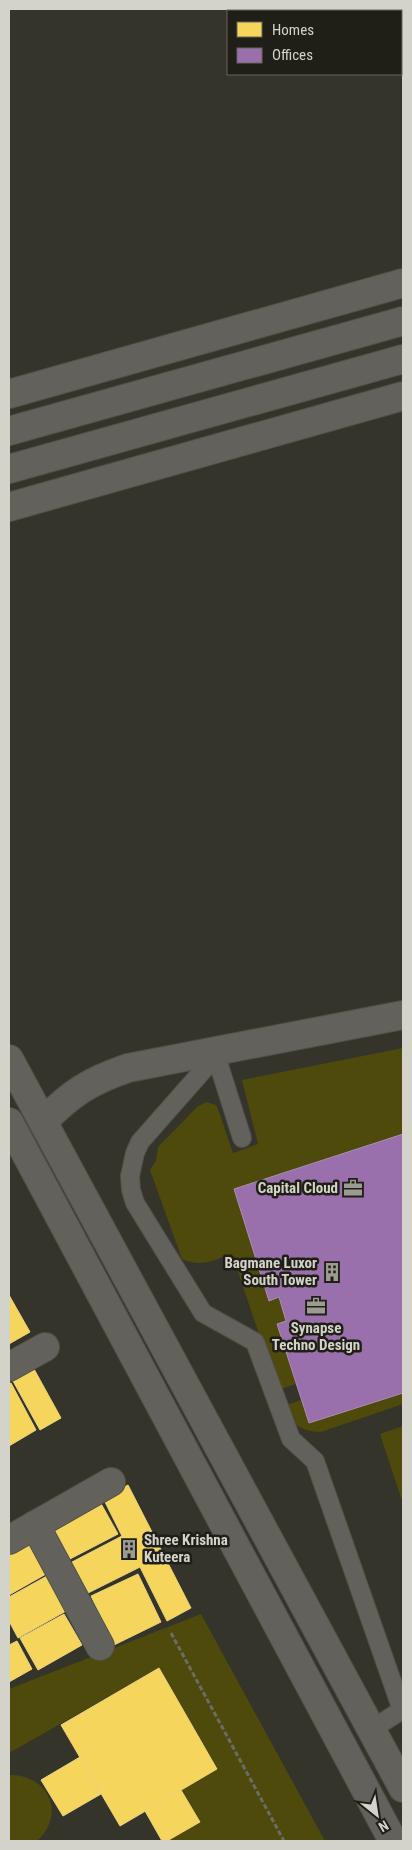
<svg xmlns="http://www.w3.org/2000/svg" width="412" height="1850" viewBox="0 0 412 1850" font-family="'Roboto Condensed',sans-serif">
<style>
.green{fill:#4d4a0c}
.homes{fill:#f6d55c;stroke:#ecd47d}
.offices{fill:#9970ab;stroke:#ab8eb4}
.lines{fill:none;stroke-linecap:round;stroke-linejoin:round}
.service-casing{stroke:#505047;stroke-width:20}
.minor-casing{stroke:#505047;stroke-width:30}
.path{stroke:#6c6c66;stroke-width:3;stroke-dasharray:5 2.5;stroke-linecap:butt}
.service{stroke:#62615b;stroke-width:18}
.minor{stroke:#62615b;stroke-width:28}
.labels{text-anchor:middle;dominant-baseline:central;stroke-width:5;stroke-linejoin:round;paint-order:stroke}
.poi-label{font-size:15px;font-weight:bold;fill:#d4d3ca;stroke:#1f1e17;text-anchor:end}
</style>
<rect width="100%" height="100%" fill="#34342b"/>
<g class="green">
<path d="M403 1048V1134L234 1189 270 1300 279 1297 286 1321 277 1324 296 1384 278 1390 232 1254C213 1260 202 1268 182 1259L150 1170 156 1161 158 1147 198 1106 207 1102 216 1105 218 1109 233 1153 258 1144 242 1080Z"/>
<path d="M403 1393V1404L321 1432C298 1431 295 1425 284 1406L301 1400 309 1423Z"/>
<path d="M403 1426V1497L401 1498 380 1434Z"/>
<path d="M201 1614 325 1841H167L200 1822 181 1790 217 1768 159 1668 9 1753V1689Z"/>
<path d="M9 1775C48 1774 67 1814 37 1841H9Z"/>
</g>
<g class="homes">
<path d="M9 1295 30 1332 9 1344Z"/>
<path d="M34 1369 61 1418 40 1430 13 1381Z"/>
<path d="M11 1383 36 1430 9 1446V1384Z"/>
<path d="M128 1485 191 1608 167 1621 140 1567 88 1593 72 1562 122 1536 103 1498Z"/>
<path d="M99 1500 118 1534 70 1559 52 1525Z"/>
<path d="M27 1540 46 1574 9 1595V1550Z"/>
<path d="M138 1574 161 1622 114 1645 91 1596Z"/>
<path d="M47 1576 66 1611 18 1638 9 1621V1597Z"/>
<path d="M64 1614 82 1645 38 1670 20 1638Z"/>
<path d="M17 1641 32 1669 9 1682V1645Z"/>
<path d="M159 1668 217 1769 120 1826 61 1725Z"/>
<path d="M80 1757 101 1794 63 1816 41 1780Z"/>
<path d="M181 1790 200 1822 167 1841H162L145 1811Z"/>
</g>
<path class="offices" d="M403 1134V1393L309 1423 277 1324 286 1321 279 1297 269 1301 234 1189Z"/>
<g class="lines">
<g class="service-casing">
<g id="service">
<path d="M221 1050 140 1142 135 1153 130 1176 131 1190 135 1203 203 1313 255 1342 291 1439 315 1461 402 1710 372 1729"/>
<path d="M216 1056 242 1138"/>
</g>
</g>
<g class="minor-casing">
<g id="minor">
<path d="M9 394 403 283"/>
<path d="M9 431 403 321"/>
<path d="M9 469 403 359"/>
<path d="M9 507 403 396"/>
<path d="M9 1059 403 1788"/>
<path d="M9 1122 393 1841"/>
<path d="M43 1122C71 1093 90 1081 128 1068L403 1015"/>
<path d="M9 1367 45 1347"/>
<path d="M35 1525 100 1646"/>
<path d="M9 1540 111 1482"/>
</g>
</g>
<path class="path" d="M171 1633 284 1841"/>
<use href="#service" class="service"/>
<use href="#minor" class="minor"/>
</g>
<defs>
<g id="office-bare" transform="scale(1.5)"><path d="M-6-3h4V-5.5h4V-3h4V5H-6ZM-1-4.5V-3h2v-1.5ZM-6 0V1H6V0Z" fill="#9c9b92" stroke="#1f1e17" stroke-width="2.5" paint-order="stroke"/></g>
<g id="building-bare" transform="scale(1.5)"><path d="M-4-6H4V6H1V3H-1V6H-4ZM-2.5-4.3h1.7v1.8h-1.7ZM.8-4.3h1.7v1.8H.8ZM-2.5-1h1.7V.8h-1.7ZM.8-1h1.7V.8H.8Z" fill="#9c9b92" stroke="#1f1e17" stroke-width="2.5" paint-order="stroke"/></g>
</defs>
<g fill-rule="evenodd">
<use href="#office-bare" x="353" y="1188"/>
<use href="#building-bare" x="332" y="1272"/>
<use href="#office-bare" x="316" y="1306"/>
<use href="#building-bare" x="129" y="1549"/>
</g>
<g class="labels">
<g class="poi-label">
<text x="338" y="1188">Capital Cloud</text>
<text x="317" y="1263">Bagmane Luxor<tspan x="317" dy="17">South Tower</tspan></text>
<text x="316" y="1328" text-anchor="middle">Synapse<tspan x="316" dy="17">Techno Design</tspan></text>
<text x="144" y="1540" text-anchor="start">Shree Krishna<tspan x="144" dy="17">Kuteera</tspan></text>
</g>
</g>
<rect width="412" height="1850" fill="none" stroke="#d4d3ca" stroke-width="20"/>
<rect x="227" y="10" width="175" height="65" fill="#1f1e17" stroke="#67665f"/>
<rect x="237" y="22" width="25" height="15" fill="#f6d55c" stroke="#67665f"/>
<text x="272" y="35" font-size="15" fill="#d4d3ca">Homes</text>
<rect x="237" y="48" width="25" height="15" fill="#9970ab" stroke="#67665f"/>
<text x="272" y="60" font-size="15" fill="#d4d3ca">Offices</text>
<g transform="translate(377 1815) rotate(150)" stroke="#1f1e17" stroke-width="4" paint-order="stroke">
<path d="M0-4L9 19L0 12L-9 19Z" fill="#d4d3ca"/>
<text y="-8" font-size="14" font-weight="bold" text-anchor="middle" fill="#d4d3ca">N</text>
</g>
</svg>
